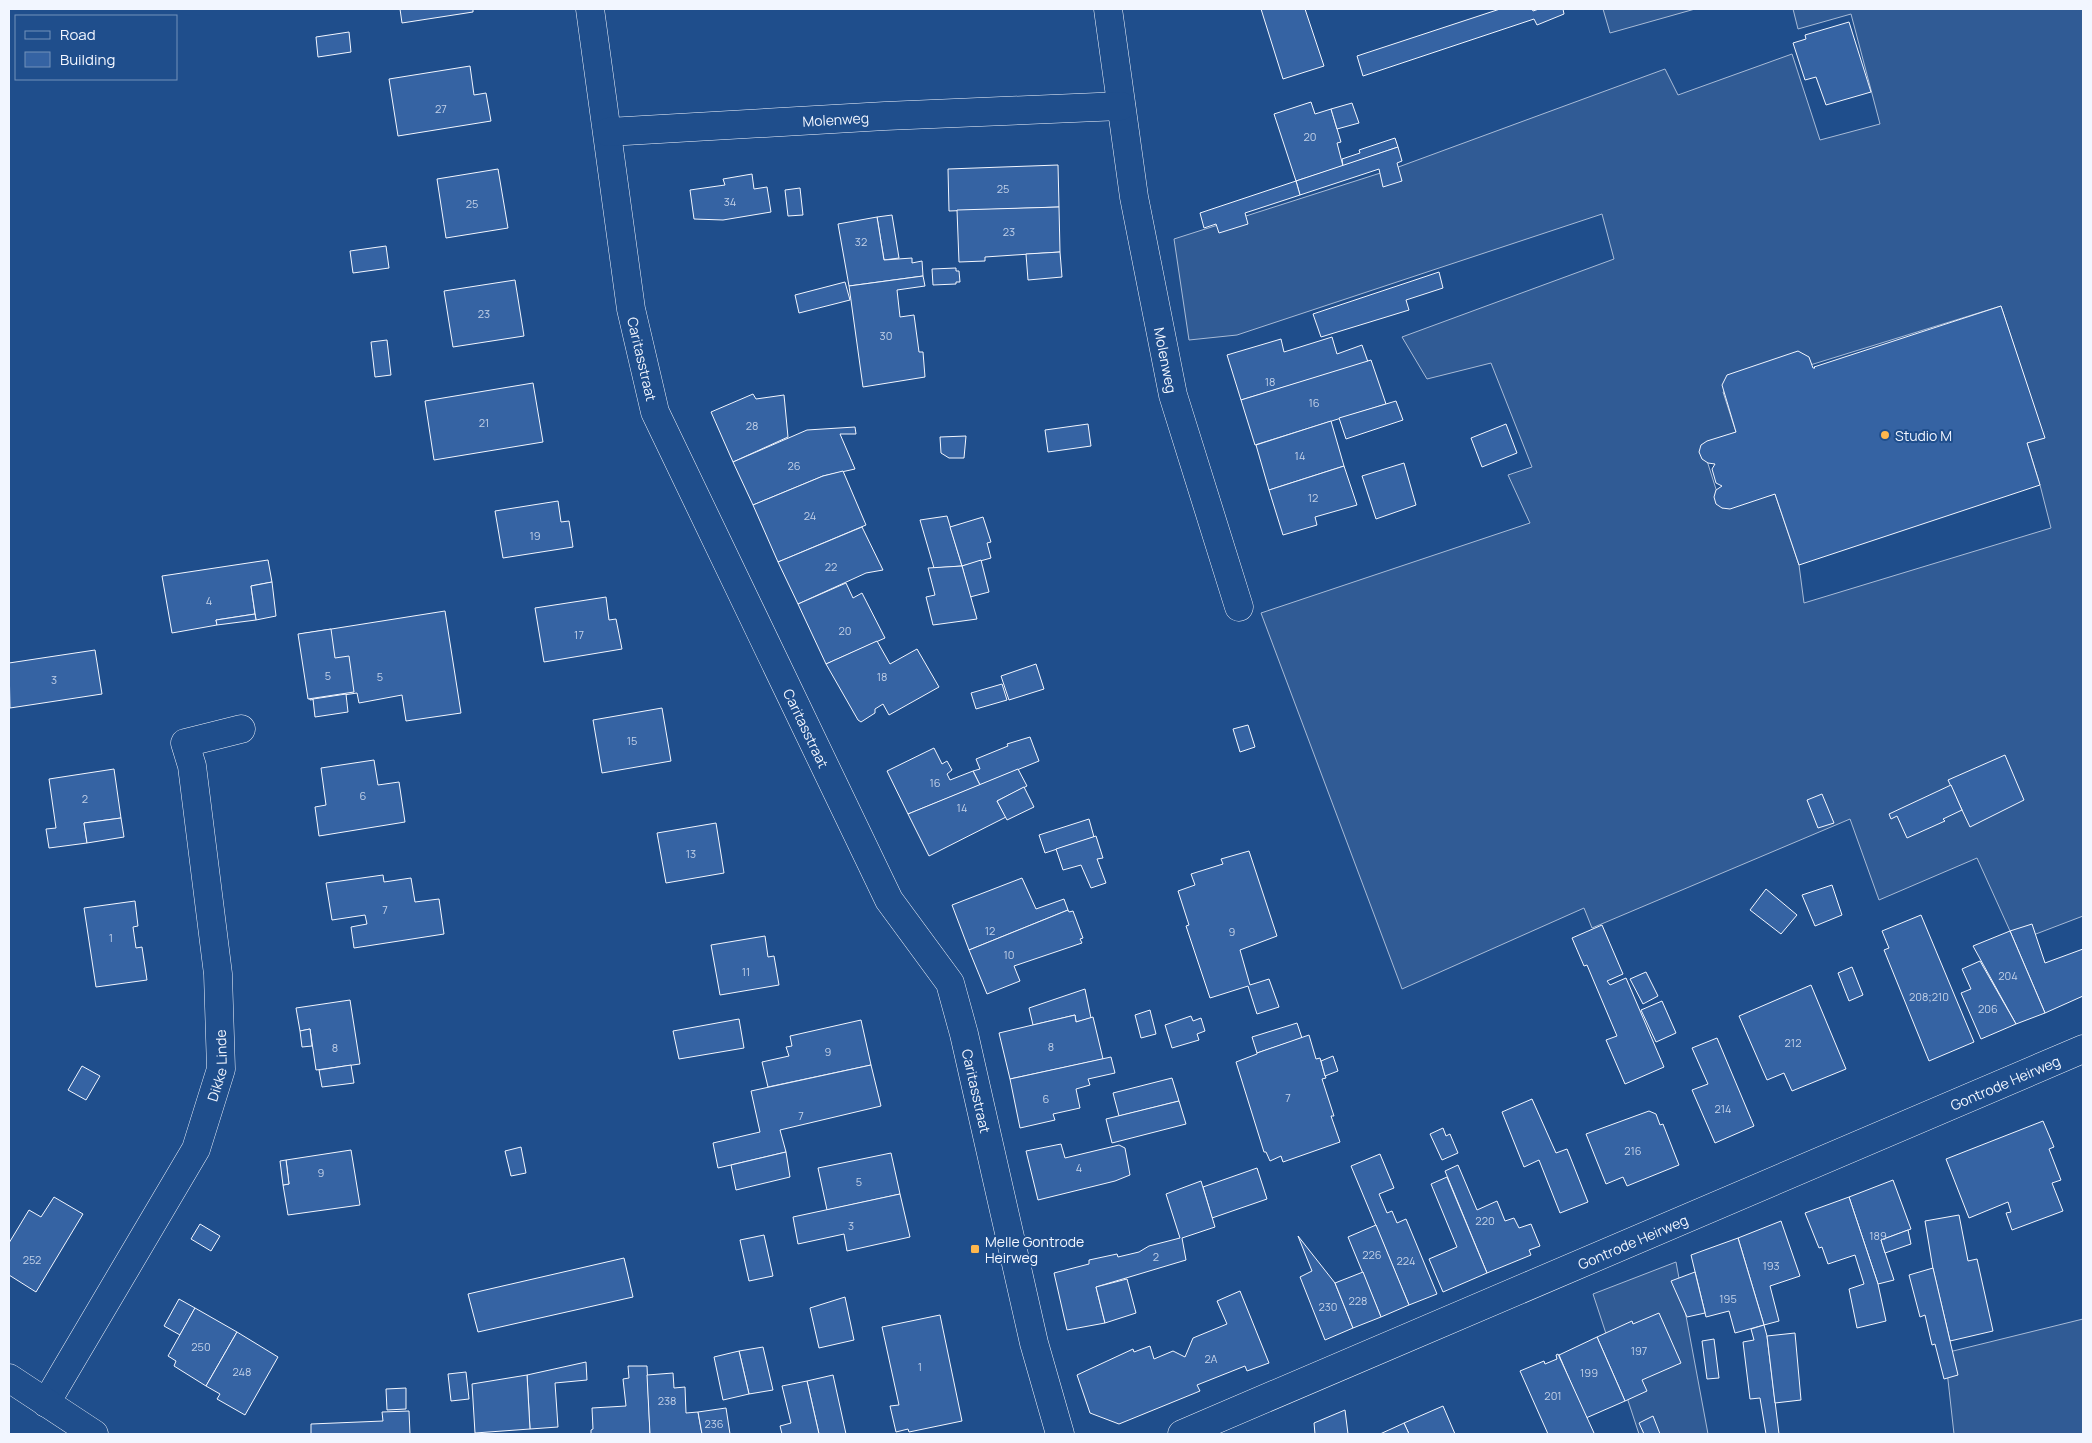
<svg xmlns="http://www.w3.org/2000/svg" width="2092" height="1443" viewBox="0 0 2092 1443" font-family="Manrope,sans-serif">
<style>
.built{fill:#305b95;stroke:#a8bbd7;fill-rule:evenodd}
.building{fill:#3563a3;stroke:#f2f6ff}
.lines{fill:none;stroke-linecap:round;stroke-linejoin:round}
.street-casing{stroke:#f2f6ff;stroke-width:29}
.secondary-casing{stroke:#f2f6ff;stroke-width:29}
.street{stroke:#1f4e8c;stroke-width:28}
.secondary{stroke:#1f4e8c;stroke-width:28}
.poi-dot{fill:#ffb74d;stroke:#1f4e8c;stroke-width:2}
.labels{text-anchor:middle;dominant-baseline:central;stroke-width:4;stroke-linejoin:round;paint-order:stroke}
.number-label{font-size:11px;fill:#c3d1e8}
.street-label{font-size:14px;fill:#f2f6ff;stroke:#1f4e8c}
.poi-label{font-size:14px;fill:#f2f6ff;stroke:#1f4e8c;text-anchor:start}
</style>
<rect width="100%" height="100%" fill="#1f4e8c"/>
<g class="built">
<path d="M1603 9H1695L1610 33Z"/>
<path d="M1793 9H2083V916L2015 942 1977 858 1879 900 1850 819 1592 928 1584 908 1402 989 1261 613 1530 523 1508 475 1532 467 1491 363 1427 379 1402 337 1614 259 1602 214 1237 335 1189 340 1174 239 1393 169 1665 69 1678 95 1792 54 1820 140 1880 124 1851 14 1798 29ZM2001 306 2044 438 2027 443 2040 485 2051 528 1804 603 1799 565 1775 494 1722 508 1702 445 1736 432 1723 392Z"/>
<path d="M1676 1262 1708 1434H1639L1593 1294Z"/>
<path d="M2083 1319V1434H1954L1945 1353Z"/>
</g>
<g class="building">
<path d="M400 9H473V12L402 23Z"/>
<path d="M1261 9H1305L1324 66 1283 79Z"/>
<path d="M1500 9H1532L1533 11 1539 9H1563L1564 14 1537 25 1534 19 1363 76 1357 56Z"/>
<path d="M1849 22 1871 92 1826 105 1816 77 1805 80 1793 43 1806 39 1805 35Z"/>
<path d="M349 32 351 52 318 57 316 37Z"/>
<path d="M470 66 474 95 486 93 491 121 398 136 389 79Z"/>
<path d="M1311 102 1315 114 1331 109 1341 142 1337 143 1343 166 1296 181 1274 114Z"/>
<path d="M1352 103 1359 123 1337 129 1331 109Z"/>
<path d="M1395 138 1398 147 1343 166 1342 159 1360 153 1359 150Z"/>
<path d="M1398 147 1402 161 1397 163 1402 181 1383 187 1379 169 1300 195 1296 181Z"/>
<path d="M1058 165 1059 207 949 211 948 169Z"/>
<path d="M498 169 508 228 446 238 437 179Z"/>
<path d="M752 174 754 189 767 187 771 212 723 220 694 219 690 190 725 185 723 179Z"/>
<path d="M1296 181 1300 195 1245 213 1248 224 1219 233 1216 224 1204 228 1200 213Z"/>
<path d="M800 188 803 215 788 216 785 190Z"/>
<path d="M1059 207 1060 252 985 257V261L959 262 957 210Z"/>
<path d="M892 215 899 258 884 260 877 217Z"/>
<path d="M877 217 884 260 912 258V263L922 261 923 276 849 286 838 224Z"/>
<path d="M386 246 389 268 353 273 350 251Z"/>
<path d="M1060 252 1062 277 1028 280 1026 254Z"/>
<path d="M956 268V271H959L960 282H956V284L933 285 932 269Z"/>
<path d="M1439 272 1443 288 1406 300 1409 310 1321 337 1313 314Z"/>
<path d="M923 276 925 286 897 290 900 317 914 315 919 352H923L925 377 863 387 849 286Z"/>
<path d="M515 280 524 336 453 347 444 291Z"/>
<path d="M845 282 850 300 799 313 795 295Z"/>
<path d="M2001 306 2045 438 2027 443 2040 485 1799 565 1775 494 1730 509 1722 508 1716 504 1714 497 1716 490 1722 486 1716 483 1712 469 1715 464 1708 463 1702 459 1699 452 1701 445 1707 441 1736 432 1722 385 1727 375 1798 351 1809 357 1813 368H1815L1814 367Z"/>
<path d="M1332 337 1337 354 1362 345 1368 362 1241 400 1227 355 1281 339 1284 352Z"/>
<path d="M387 340 391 375 375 377 371 342Z"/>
<path d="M1371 360 1386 404 1255 445 1241 400Z"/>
<path d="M533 383 543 442 434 460 425 401Z"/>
<path d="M753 394 756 399 784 395 788 437 733 462 711 412Z"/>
<path d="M1396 401 1403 420 1346 439 1339 418Z"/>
<path d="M1331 421 1344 466 1269 490 1256 445Z"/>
<path d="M1088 424 1091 446 1048 452 1045 430Z"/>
<path d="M1506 424 1517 453 1482 467 1471 438Z"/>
<path d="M855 427 856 434H840L855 469 823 476 753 505 733 462 807 430Z"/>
<path d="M966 436 964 458H949L941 453 940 437Z"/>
<path d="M1404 463 1416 505 1376 519 1362 476Z"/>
<path d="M1344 466 1357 505 1315 517 1317 525 1283 535 1269 490Z"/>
<path d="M843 471 866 525 778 562 753 505 823 476Z"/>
<path d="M558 501 561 522 569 521 573 547 503 558 495 511Z"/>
<path d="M947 516 962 566 934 568 920 520Z"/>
<path d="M983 517 991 542 987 543 991 558 962 566 950 527Z"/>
<path d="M862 527 883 570 866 573 798 604 778 562Z"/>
<path d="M268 560 272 582 251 586 255 614 216 620 217 625 172 633 162 576Z"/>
<path d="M981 560 989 592 970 597 962 566Z"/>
<path d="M962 566 977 619 933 625 926 597 935 595 928 568Z"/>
<path d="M272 582 276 616 256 620 251 586Z"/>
<path d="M846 583 853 598 862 593 885 638 826 664 798 604Z"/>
<path d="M606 597 609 620 616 619 622 649 544 662 535 608Z"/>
<path d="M445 611 461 713 406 721 402 695 359 703 357 693 310 700 300 634Z"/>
<path d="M255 614 256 620 217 625 216 620Z"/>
<path d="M331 629 335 658 349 656 354 692 308 699 298 634Z"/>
<path d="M877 641 890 664 917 649 939 687 889 715 883 704 875 709V713L861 722 858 720 826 664Z"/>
<path d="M95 650 102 694 10 708 9 663Z"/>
<path d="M1036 664 1044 689 1009 700 1001 676Z"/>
<path d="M1002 684 1007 700 976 709 971 693Z"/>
<path d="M346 694 348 712 315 717 313 699Z"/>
<path d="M662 708 671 761 602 773 593 720Z"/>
<path d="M1248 725 1255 747 1240 752 1233 729Z"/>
<path d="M1030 737 1039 761 980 785 973 771 980 769 976 759 1008 746 1007 744Z"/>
<path d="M934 748 942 764 947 761 952 770 947 774 950 780 973 771 980 785 908 814 887 771Z"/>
<path d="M2005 755 2024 800 1970 827 1948 780Z"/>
<path d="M374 760 378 785 399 782 405 822 319 836 315 807 326 805 321 768Z"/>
<path d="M114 769 121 818 84 823 87 843 49 848 46 829 56 828 49 779Z"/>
<path d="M1018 769 1027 786 997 801 1006 817 929 856 908 814Z"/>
<path d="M1951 785 1962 810 1943 819 1945 821 1907 838 1897 816 1891 819 1889 814Z"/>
<path d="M1024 787 1034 807 1007 820 997 801Z"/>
<path d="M1822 794 1834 823 1818 828 1807 800Z"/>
<path d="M121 818 124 837 87 843 84 823Z"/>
<path d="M1089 819 1094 837 1045 853 1039 835Z"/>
<path d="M716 823 724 873 666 883 657 833Z"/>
<path d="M1096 836 1103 858 1097 859 1106 883 1091 888 1081 865 1063 870 1056 849Z"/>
<path d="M1249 851 1277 936 1240 950 1250 985 1269 979 1279 1007 1257 1014 1248 986 1210 998 1186 926 1189 925 1178 891 1195 885 1191 874 1223 864 1221 859Z"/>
<path d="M383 875 384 882 411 878 415 902 439 899 444 934 354 948 351 927 367 924 365 915 332 920 326 883Z"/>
<path d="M1022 878 1036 909 1064 899 1068 910 969 950 952 905Z"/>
<path d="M1832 885 1842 915 1815 926 1802 895Z"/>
<path d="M1766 889 1797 915 1781 934 1750 910Z"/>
<path d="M135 901 138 926 133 927 136 948 142 947 147 980 96 987 84 908Z"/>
<path d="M1068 910 1069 912 1073 911 1083 938 1080 939 1082 943 1014 966 1020 981 987 994 969 950Z"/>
<path d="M1921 915 1974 1042 1929 1061 1884 950 1889 948 1882 931Z"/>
<path d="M2032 924 2045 963 2083 949V996L2045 1013 2010 931Z"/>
<path d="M1602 925 1623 974 1607 981 1610 985 1626 978 1664 1067 1625 1084 1606 1040 1617 1036 1587 965 1584 966 1572 938Z"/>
<path d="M2010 931 2045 1013 2016 1024 1973 946Z"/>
<path d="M765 936 768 957 774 956 779 985 720 995 711 945Z"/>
<path d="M1980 961 2016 1024 1981 1039 1961 993 1971 989 1962 969Z"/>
<path d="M1852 967 1863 995 1849 1001 1838 973Z"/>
<path d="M1646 972 1658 996 1643 1004 1630 979Z"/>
<path d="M1811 985 1846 1069 1792 1091 1784 1073 1767 1080 1739 1016Z"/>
<path d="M1085 989 1091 1018 1076 1022 1075 1015 1033 1025 1029 1008Z"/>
<path d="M350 1000 360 1064 316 1070 310 1029 300 1031 296 1008Z"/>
<path d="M1662 1001 1676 1033 1656 1042 1641 1010Z"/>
<path d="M1150 1010 1156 1034 1141 1038 1135 1015Z"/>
<path d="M1075 1015 1076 1022 1093 1017 1103 1059 1010 1079 999 1033Z"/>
<path d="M1191 1016 1193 1021 1201 1018 1205 1031 1197 1034 1199 1040 1172 1048 1165 1025Z"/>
<path d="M739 1019 744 1048 679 1059 673 1031Z"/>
<path d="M861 1020 871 1065 768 1087 762 1062 789 1056 786 1047 792 1046 790 1036Z"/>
<path d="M1297 1023 1302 1038 1257 1053 1252 1037Z"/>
<path d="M310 1029 312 1046 302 1047 300 1031Z"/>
<path d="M1309 1035 1316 1059 1320 1058 1326 1078 1322 1079 1334 1116H1331L1340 1142 1283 1162 1281 1156 1270 1161 1266 1152H1264L1236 1062 1257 1054V1053Z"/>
<path d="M1717 1038 1754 1126 1715 1143 1692 1090 1708 1084 1692 1048Z"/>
<path d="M1333 1056 1338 1071 1325 1076 1321 1061Z"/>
<path d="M1111 1057 1115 1073 1088 1079 1090 1085 1076 1089 1080 1108 1053 1114 1055 1120 1020 1128 1010 1079Z"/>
<path d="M351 1065 354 1083 322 1087 319 1070Z"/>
<path d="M871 1065 881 1106 780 1130 786 1152 718 1168 713 1143 760 1132 751 1091Z"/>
<path d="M82 1066 100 1076 86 1100 68 1090Z"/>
<path d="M1172 1078 1179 1101 1119 1116 1113 1093Z"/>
<path d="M1532 1099 1556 1153 1567 1149 1588 1202 1560 1213 1539 1160 1524 1167 1502 1112Z"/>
<path d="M1179 1101 1186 1124 1112 1143 1106 1119Z"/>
<path d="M1649 1111 1656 1114 1660 1125 1663 1124 1679 1165 1627 1186 1623 1177 1606 1184 1586 1134Z"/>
<path d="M2043 1121 2054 1147 2049 1149 2061 1180 2052 1183 2063 1211 2012 1230 2006 1213 2011 1212 2008 1202 1969 1218 1946 1159Z"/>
<path d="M1443 1128 1446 1136 1450 1134 1458 1153 1442 1160 1430 1134Z"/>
<path d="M1061 1144 1065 1158 1119 1145 1125 1148 1130 1175 1115 1181 1038 1200 1026 1151Z"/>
<path d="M521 1147 526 1173 511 1176 505 1151Z"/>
<path d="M351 1150 360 1205 288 1215 283 1185 289 1184 286 1160Z"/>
<path d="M786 1152 790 1177 736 1190 731 1165Z"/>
<path d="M891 1153 900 1194 827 1210 818 1168Z"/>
<path d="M1380 1154 1394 1188 1379 1194 1387 1213 1392 1211 1397 1223 1406 1219 1437 1294 1409 1305 1351 1166Z"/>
<path d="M286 1160 289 1184 283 1185 280 1161Z"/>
<path d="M1458 1165 1477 1210 1497 1201 1505 1221 1514 1218 1519 1228 1531 1224 1540 1246 1529 1250 1531 1255 1487 1273 1445 1171Z"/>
<path d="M1257 1168 1267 1199 1212 1218 1203 1187Z"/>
<path d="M1447 1177 1487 1273 1443 1292 1429 1259 1457 1247 1431 1184Z"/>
<path d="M1893 1180 1911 1229 1881 1240 1894 1280 1878 1284 1849 1197Z"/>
<path d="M1201 1181 1215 1227 1182 1238 1186 1260 1096 1287 1105 1323 1067 1330 1054 1273 1089 1264V1260L1117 1254 1118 1257 1139 1252 1149 1246 1180 1238 1166 1194Z"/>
<path d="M900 1194 910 1237 847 1251 844 1234 798 1244 793 1217Z"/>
<path d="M54 1197 83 1214 36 1292 9 1275V1243L29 1210 41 1217Z"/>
<path d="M1849 1197 1878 1284 1886 1321 1857 1328 1849 1289 1864 1284 1855 1255 1828 1264 1822 1247 1819 1248 1805 1213Z"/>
<path d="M1959 1215 1968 1261 1977 1259 1993 1331 1950 1341 1933 1269 1925 1221Z"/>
<path d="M1781 1221 1800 1276 1770 1286 1779 1321 1764 1325 1738 1238Z"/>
<path d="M200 1224 220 1236 211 1251 191 1239Z"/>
<path d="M1376 1225 1409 1305 1381 1317 1348 1237Z"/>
<path d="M1908 1230 1911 1244 1885 1253 1881 1240Z"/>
<path d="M764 1235 773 1276 749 1281 740 1240Z"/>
<path d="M1298 1236 1335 1283 1353 1328 1325 1340 1300 1277 1312 1271Z"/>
<path d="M1738 1238 1764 1325 1735 1333 1729 1311 1706 1317 1691 1255Z"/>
<path d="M624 1258 633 1297 478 1332 468 1294Z"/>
<path d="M1933 1268 1958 1375 1944 1379 1935 1344 1932 1345 1925 1315 1920 1317 1909 1275Z"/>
<path d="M1363 1272 1381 1317 1353 1328 1335 1283Z"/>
<path d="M1695 1272 1705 1313 1687 1317 1671 1281Z"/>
<path d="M1127 1279 1136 1313 1105 1323 1096 1287Z"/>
<path d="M1240 1291 1269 1363 1247 1371 1245 1366 1197 1385 1200 1391 1119 1424 1090 1413 1077 1375 1133 1349 1134 1352 1150 1346 1154 1359 1173 1351 1185 1357 1193 1338 1227 1324 1217 1301Z"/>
<path d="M845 1297 854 1340 819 1348 810 1308Z"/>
<path d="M179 1299 195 1308 180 1335 164 1326Z"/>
<path d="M195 1308 237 1332 206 1386 174 1366 176 1361 168 1356Z"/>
<path d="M1659 1313 1681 1363 1642 1380 1647 1391 1625 1401 1597 1337 1632 1321 1633 1324Z"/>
<path d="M940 1315 962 1421 909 1432 908 1429 896 1432 890 1406 899 1405 882 1327Z"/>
<path d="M1764 1325 1767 1336 1779 1434H1766L1760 1398 1750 1399 1743 1342 1754 1340 1751 1329Z"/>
<path d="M237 1332 278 1357 245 1415 217 1399 220 1394 206 1386Z"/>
<path d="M1795 1333 1801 1400 1775 1403 1767 1336Z"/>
<path d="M1597 1337 1625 1401 1586 1418 1559 1355Z"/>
<path d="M1714 1339 1719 1378 1707 1379 1702 1341Z"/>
<path d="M763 1347 773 1390 749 1394 739 1351Z"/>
<path d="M739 1351 749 1394 723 1400 714 1357Z"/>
<path d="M1558 1354 1594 1433 1592 1434H1548L1520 1371 1544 1361 1545 1364 1557 1359 1556 1355Z"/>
<path d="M586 1362 587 1380 555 1383 558 1427 530 1429 527 1375Z"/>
<path d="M628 1366H647L650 1434H591V1430L593 1429 592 1408 626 1406 623 1379 629 1378Z"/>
<path d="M466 1372 469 1399 451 1401 448 1374Z"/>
<path d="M673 1373 674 1388 685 1387 686 1413 698 1412 702 1434H650L647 1375Z"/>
<path d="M527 1375 530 1429 475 1433 472 1384Z"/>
<path d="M833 1375 846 1434H819L807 1381Z"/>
<path d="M807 1381 819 1434H782L780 1426 791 1423 782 1386Z"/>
<path d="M406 1388V1409L387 1410 386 1389Z"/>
<path d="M1443 1406 1455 1434H1409L1404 1423Z"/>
<path d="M726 1408 730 1434H702L698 1412Z"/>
<path d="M1345 1410 1348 1434H1315L1314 1423Z"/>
<path d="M409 1411 410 1434H309H311V1424L383 1421 382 1412Z"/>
<path d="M1653 1416 1660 1434H1644L1639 1423Z"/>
<path d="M1404 1423 1409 1434H1380L1402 1424Z"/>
</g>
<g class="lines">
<g class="street-casing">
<g id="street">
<path id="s1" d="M590 9 631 309 655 412 889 900 950 983 964 1034 1034 1343 1060 1434"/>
<path id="s2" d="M1108 9 1134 197 1173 395 1239 607"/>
<path id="s3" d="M608 132 885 116 1121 106"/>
<path id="s4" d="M46 1403 196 1149 221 1069 218 974 192 766 185 743 241 729"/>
</g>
</g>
<g class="secondary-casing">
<g id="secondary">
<path d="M9 1378 94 1434"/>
<path id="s5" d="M1182 1434 2083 1049"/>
</g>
</g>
<use href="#street" class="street"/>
<use href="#secondary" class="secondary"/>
</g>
<g class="poi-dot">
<circle cx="1885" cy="435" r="5"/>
<rect x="970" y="1244" width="10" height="10" rx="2.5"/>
</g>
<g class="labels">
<g class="number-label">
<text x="441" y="108">27</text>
<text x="1310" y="136">20</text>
<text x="1003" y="188">25</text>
<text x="730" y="201">34</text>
<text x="472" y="203">25</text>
<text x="1009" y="231">23</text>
<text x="861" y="241">32</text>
<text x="484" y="313">23</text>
<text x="886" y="335">30</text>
<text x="1270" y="381">18</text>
<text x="1314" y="402">16</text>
<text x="484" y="422">21</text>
<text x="752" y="425">28</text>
<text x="1300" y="455">14</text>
<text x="794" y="465">26</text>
<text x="1313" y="497">12</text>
<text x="810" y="515">24</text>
<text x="535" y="535">19</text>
<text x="831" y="566">22</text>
<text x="209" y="600">4</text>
<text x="845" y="630">20</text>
<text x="579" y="634">17</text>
<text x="328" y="675">5</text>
<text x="380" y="676">5</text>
<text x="882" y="676">18</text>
<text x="54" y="679">3</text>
<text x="632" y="740">15</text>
<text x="935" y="782">16</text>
<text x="363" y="795">6</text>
<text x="85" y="798">2</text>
<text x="962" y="807">14</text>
<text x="691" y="853">13</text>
<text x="385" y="909">7</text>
<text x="990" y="930">12</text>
<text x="1232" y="931">9</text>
<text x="111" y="937">1</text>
<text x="1009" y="954">10</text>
<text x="746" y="971">11</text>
<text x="2008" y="975">204</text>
<text x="1929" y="996">208;210</text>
<text x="1988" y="1008">206</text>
<text x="1793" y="1042">212</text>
<text x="1051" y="1046">8</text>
<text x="335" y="1047">8</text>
<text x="828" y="1051">9</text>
<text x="1288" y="1097">7</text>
<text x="1046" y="1098">6</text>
<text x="1723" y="1108">214</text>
<text x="801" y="1115">7</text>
<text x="1633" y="1150">216</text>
<text x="1079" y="1167">4</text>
<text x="321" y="1172">9</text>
<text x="859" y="1181">5</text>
<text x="1485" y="1220">220</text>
<text x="851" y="1225">3</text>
<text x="1878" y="1235">189</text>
<text x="1372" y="1254">226</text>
<text x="1156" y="1256">2</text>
<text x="32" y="1259">252</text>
<text x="1406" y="1260">224</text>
<text x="1771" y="1265">193</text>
<text x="1728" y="1298">195</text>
<text x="1358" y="1300">228</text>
<text x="1328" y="1306">230</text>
<text x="201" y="1346">250</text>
<text x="1639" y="1350">197</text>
<text x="1211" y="1358">2A</text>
<text x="920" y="1366">1</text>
<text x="242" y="1371">248</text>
<text x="1589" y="1372">199</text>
<text x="1553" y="1395">201</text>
<text x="667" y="1400">238</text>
<text x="714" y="1423">236</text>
</g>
<g class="street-label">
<text stroke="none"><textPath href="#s3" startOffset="228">Molenweg</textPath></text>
<text stroke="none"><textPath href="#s1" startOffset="354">Caritasstraat</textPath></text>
<text stroke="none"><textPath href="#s2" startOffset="356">Molenweg</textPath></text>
<text stroke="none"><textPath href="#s1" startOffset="759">Caritasstraat</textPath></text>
<text stroke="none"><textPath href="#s4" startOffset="382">Dikke Linde</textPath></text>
<text stroke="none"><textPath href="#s5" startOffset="895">Gontrode Heirweg</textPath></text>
<text stroke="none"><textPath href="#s1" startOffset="1164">Caritasstraat</textPath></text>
<text stroke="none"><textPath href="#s5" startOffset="490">Gontrode Heirweg</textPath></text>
</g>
<g class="poi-label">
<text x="1895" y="435">Studio M</text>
<text x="985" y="1241">Melle Gontrode<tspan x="985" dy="16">Heirweg</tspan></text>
</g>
</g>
<rect width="2092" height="1443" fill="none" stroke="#f2f6ff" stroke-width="20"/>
<rect x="15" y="15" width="162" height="65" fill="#1f4e8c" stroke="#7391ba"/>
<rect x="25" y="31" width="25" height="8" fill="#1f4e8c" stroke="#7391ba"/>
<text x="60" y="40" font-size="15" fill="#f2f6ff">Road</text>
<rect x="25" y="52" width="25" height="15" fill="#3563a3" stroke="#7391ba"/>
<text x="60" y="65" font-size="15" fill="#f2f6ff">Building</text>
</svg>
